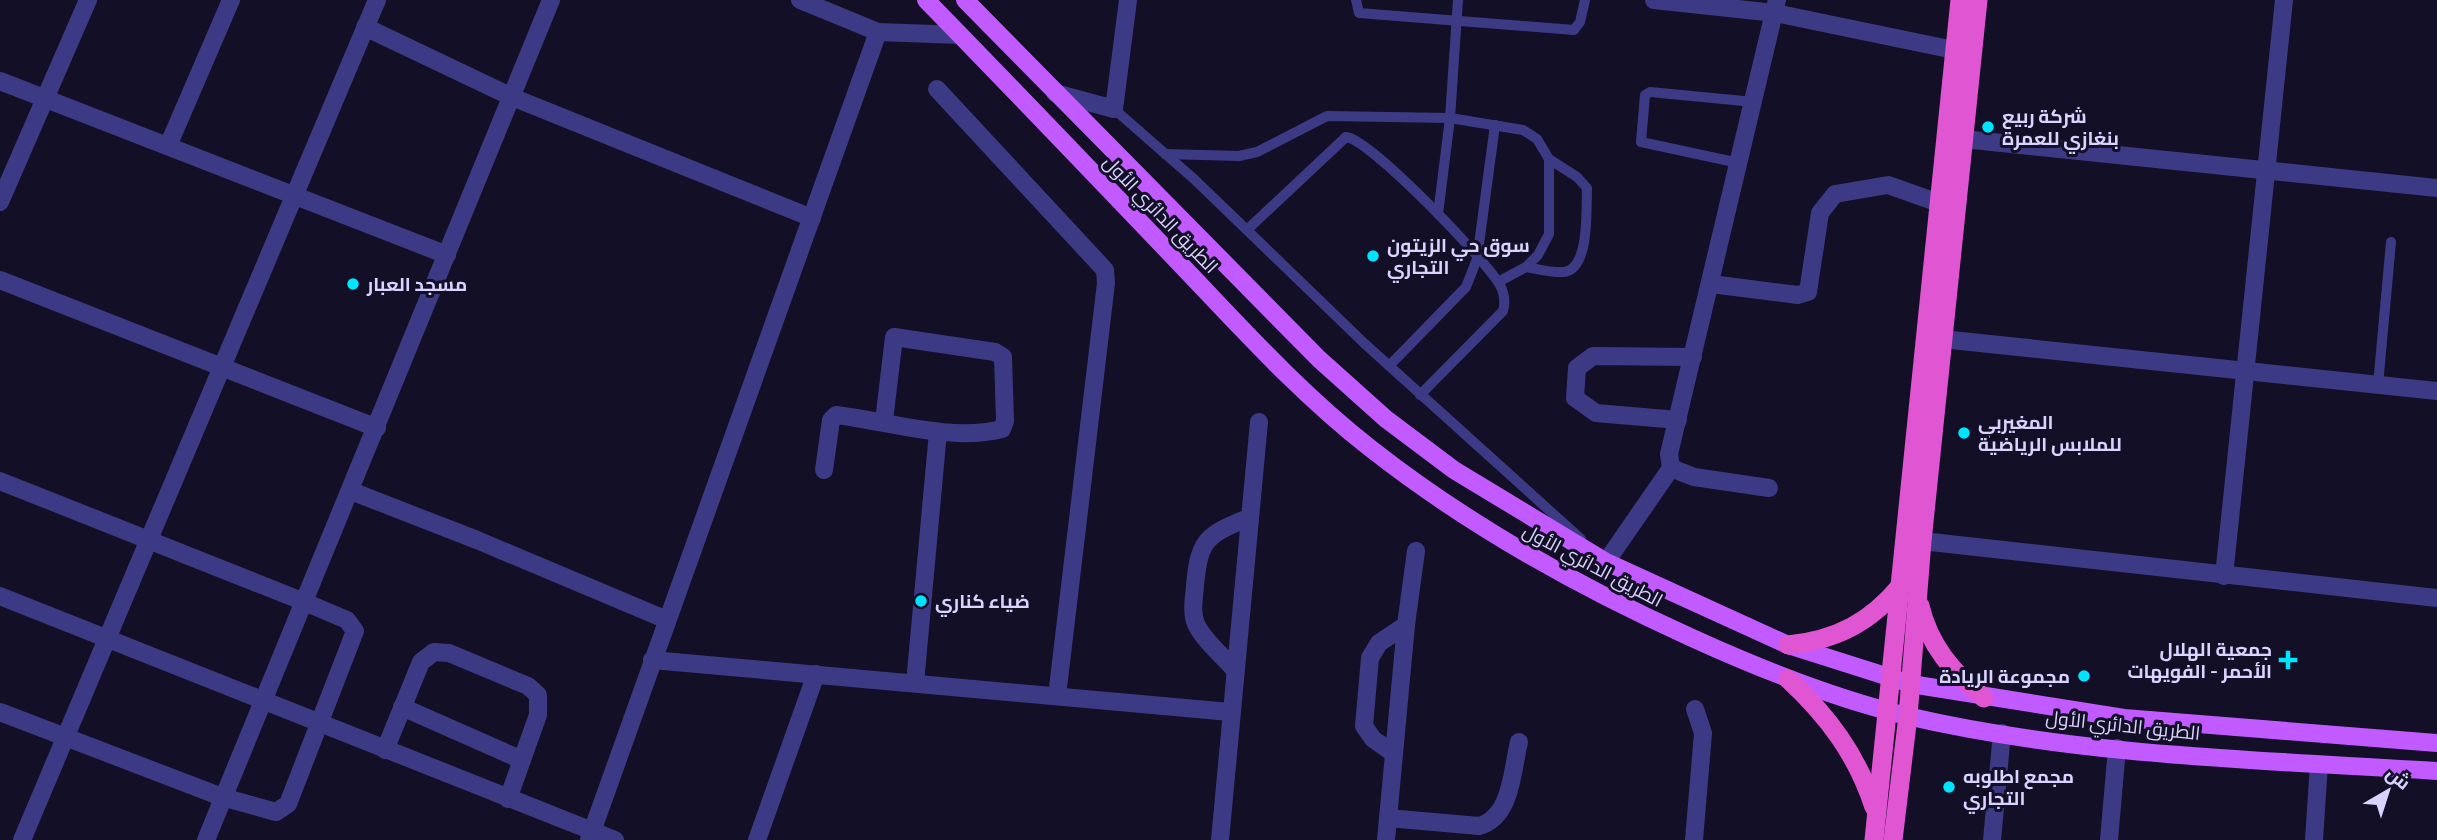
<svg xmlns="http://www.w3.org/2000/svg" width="2437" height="840" viewBox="0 0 2437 840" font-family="Manrope,Cairo,sans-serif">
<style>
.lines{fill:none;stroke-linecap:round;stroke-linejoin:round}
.service{stroke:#3d3a85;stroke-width:10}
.minor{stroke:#3d3a85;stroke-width:18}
.primary{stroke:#c25bff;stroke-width:18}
.trunk{stroke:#e055d1;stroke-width:19}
.poi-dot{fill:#00e5ff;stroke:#130f26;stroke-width:2.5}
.labels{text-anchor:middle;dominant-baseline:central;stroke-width:6;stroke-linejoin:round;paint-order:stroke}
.poi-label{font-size:19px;font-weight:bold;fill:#d9d4ff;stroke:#130f26;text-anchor:start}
.street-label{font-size:19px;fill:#d9d4ff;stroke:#130f26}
</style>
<rect width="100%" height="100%" fill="#130f26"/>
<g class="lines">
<g class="service">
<path d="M1356 0 1359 13 1574 30 1580 22 1585 0"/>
<path d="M1114 109 1194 179 1365 344 1581 539"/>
<path d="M1165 154 1239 156 1257 152 1327 116 1450 118 1523 130 1537 139 1549 159V234L1538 255 1526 267 1498 282"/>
<path d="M1739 163 1641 142 1645 95 1650 92 1754 102"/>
<path d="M1438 214 1450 118 1458 0"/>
<path d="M1248 229 1346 137C1370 139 1485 259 1500 285 1504 293 1506 301 1503 311L1420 395"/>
<path d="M1526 267C1538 269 1552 273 1564 272 1590 269 1586 209 1587 188L1577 177 1549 159"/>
<path d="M1389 366 1466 287 1477 259 1495 125"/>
<path d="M2378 385 2391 242"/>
</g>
<g class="minor">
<path d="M1654 0 1775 13 1954 50"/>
<path d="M365 27 512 97 812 218"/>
<path d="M878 32 960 35"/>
<path d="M0 81 447 255"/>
<path d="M937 89 1105 270 1106 283 1057 696"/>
<path d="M1055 93 1114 109 1128 0"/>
<path d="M1963 139 2437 188"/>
<path d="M168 146 231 0"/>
<path d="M0 202 88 0"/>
<path d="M0 280 377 428"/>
<path d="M1711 284 1798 295 1808 292 1820 213 1835 194 1888 185 1939 203"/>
<path d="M1942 339 2437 391"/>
<path d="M1678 420 1596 413 1575 398 1577 368 1593 356 1693 357"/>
<path d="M1671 468 1694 477 1769 488"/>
<path d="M824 470 831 420 836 415C887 421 950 442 1002 429L1005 421 1003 357 995 352 894 337 884 421"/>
<path d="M0 481 302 601 347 620 355 631 288 804 276 812 222 797 0 712"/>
<path d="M351 491 477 540 667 620"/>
<path d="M1922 541 2437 598"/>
<path d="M1606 562 1671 468 1669 454 1777 0"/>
<path d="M2224 576 2284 0"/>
<path d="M0 596 615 840"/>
<path d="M652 660 1230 712"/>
<path d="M1234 669C1222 655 1204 641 1196 624 1191 612 1194 599 1195 586 1199 540 1206 535 1248 518"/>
<path d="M915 683 938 432"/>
<path d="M402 707 522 760"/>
<path d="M385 750 421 662 434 652 449 653 528 686 538 695V715L508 799"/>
<path d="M1393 753 1373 739 1364 726 1370 658 1379 643 1406 625"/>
<path d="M1388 818 1479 826C1512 817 1512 770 1519 742"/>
<path d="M22 840 377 0"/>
<path d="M206 840 551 0"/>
<path d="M589 840 878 32 800 0"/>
<path d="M757 840 816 674"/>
<path d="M1220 840 1259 422"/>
<path d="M1386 840 1406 625 1416 551"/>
<path d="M1694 840 1703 733 1695 709"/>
<path d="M1992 840 2002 733"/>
<path d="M2109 840 2117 748"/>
<path d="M2314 840 2319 764"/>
</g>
<g class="primary">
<path d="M926 0C1013 89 1099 179 1185 269 1244 331 1302 395 1370 448 1468 525 1577 586 1690 637 1760 669 1832 698 1907 716 2079 756 2261 760 2437 771"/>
<path d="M965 0 1319 359 1386 419 1454 470 1606 562 1788 645 1911 684 2124 718 2437 743"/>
</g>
<g class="trunk">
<path d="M1920 606C1929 645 1953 673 1984 698"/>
<path d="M1788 645C1837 640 1871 622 1902 584"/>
<path d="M1788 679C1828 716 1857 755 1874 807"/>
<path d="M1874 840 1960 0"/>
<path d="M1893 840 1908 716 1922 541 1978 0"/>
</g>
</g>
<g class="poi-dot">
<circle cx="1988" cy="127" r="7"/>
<circle cx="1373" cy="256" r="7"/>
<circle cx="353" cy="284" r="7"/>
<circle cx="1964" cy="433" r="7"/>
<circle cx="921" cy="601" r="7"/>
<path d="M2284.5 649.5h7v7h7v7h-7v7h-7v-7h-7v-7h7z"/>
<circle cx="2084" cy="676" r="7"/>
<circle cx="1949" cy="787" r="7"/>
</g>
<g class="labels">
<g class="poi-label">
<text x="2002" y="116">شركة ربيع<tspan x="2002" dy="22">بنغازي للعمرة</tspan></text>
<text x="1387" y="245">سوق حي الزيتون<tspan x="1387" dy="22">التجاري</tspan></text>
<text x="367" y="284">مسجد العبار</text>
<text x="1978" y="422">المغيربي<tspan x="1978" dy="22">للملابس الرياضية</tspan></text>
<text x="935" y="601">ضياء كناري</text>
<text x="2272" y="649" text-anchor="end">جمعية الهلال<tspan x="2272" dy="22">الأحمر - الفويهات</tspan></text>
<text x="2070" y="676" text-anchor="end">مجموعة الريادة</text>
<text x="1963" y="776">مجمع اطلوبه<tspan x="1963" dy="22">التجاري</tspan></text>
</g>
<g class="street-label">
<text transform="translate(1161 214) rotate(46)">الطريق الدائري الأول</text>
<text transform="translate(1593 565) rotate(28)">الطريق الدائري الأول</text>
<text transform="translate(2123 725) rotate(6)">الطريق الدائري الأول</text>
</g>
</g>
<g transform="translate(2388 791) rotate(39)" stroke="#130f26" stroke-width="5" paint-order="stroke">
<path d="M0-5L12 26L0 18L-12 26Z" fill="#d9d4ff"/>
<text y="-10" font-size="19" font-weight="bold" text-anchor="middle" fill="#d9d4ff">ش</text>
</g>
</svg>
